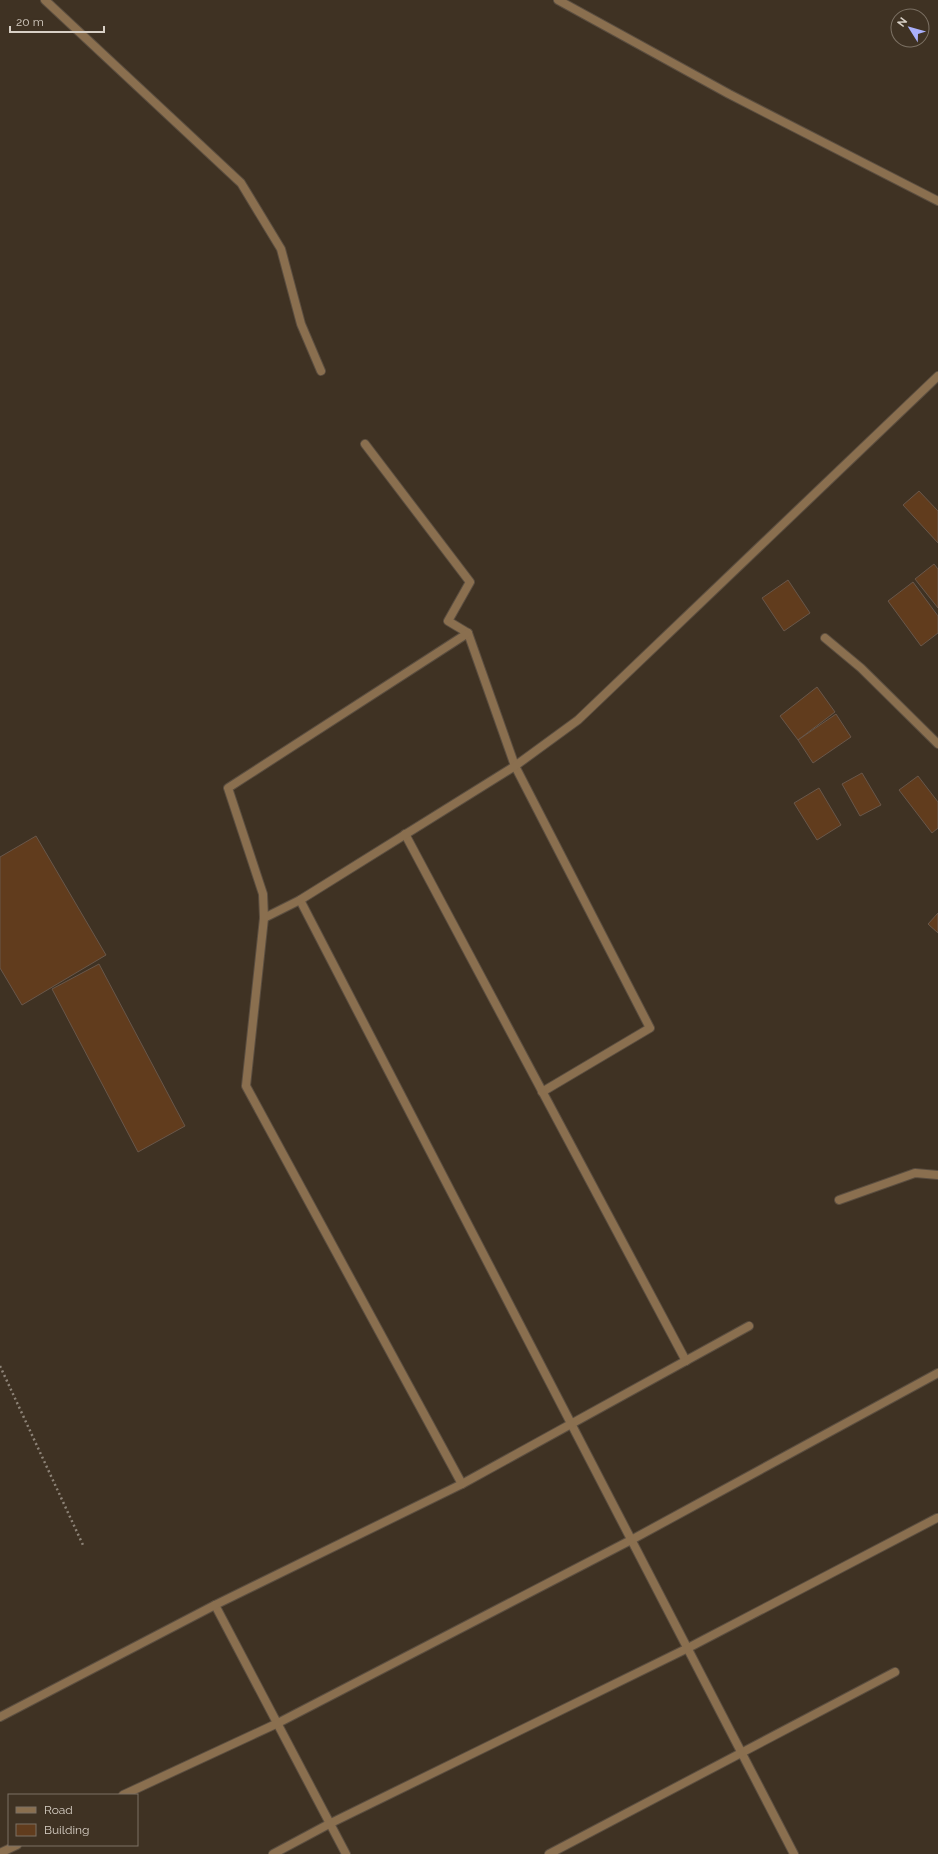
<svg xmlns="http://www.w3.org/2000/svg" width="938" height="1854" viewBox="0 0 938 1854" font-family="Raleway,sans-serif">
<style>
.building{fill:#613c1d;stroke:#69574a}
.lines{fill:none;stroke-linecap:round;stroke-linejoin:round}
.minor-casing{stroke:#5b4e40;stroke-width:10}
.path{stroke:#8d8377;stroke-width:2.5;stroke-dasharray:2 3;stroke-linecap:butt}
.minor{stroke:#8a6f4f;stroke-width:8}
</style>
<rect width="100%" height="100%" fill="#3f3223"/>
<g class="building">
<path d="M919 491 938 511V543L903 505Z"/>
<path d="M934 564 938 569V608L915 579Z"/>
<path d="M788 580 810 613 784 631 762 598Z"/>
<path d="M913 582 938 616V633L921 646 888 601Z"/>
<path d="M817 687 835 712 798 740 780 716Z"/>
<path d="M836 714 851 737 813 763 798 740Z"/>
<path d="M862 773 881 805 860 816 842 784Z"/>
<path d="M918 776 938 802V828L932 833 899 790Z"/>
<path d="M819 788 841 825 817 840 794 803Z"/>
<path d="M36 836 106 955 22 1005 0 968V857Z"/>
<path d="M938 913V933L928 924Z"/>
<path d="M99 964 185 1126 138 1152 52 989Z"/>
</g>
<g class="lines">
<g class="minor-casing">
<g id="minor">
<path d="M45 0 241 183 281 249 301 324 321 371"/>
<path d="M558 0 729 94 938 201"/>
<path d="M365 444 470 582 448 621 468 633 515 766 650 1028 542 1092"/>
<path d="M825 638 861 668 938 744"/>
<path d="M405 834 686 1361"/>
<path d="M300 900 794 1854"/>
<path d="M264 918 300 900 515 766 578 720 938 376"/>
<path d="M839 1200 915 1173 938 1175"/>
<path d="M462 1484 246 1086 264 918 263 894 228 788 468 633"/>
<path d="M215 1605 346 1854"/>
<path d="M0 1717 215 1605 462 1484 749 1326"/>
<path d="M123 1795 278 1723 633 1539 938 1373"/>
<path d="M0 1853 17 1845"/>
<path d="M273 1854 329 1824 688 1648 937 1518"/>
<path d="M549 1854 895 1672"/>
</g>
</g>
<path class="path" d="M0 1366 83 1545"/>
<use href="#minor" class="minor"/>
</g>
<rect x="8" y="1794" width="130" height="52" fill="#3f3223" stroke="#7c7164"/>
<rect x="16" y="1807" width="20" height="6" fill="#8a6f4f" stroke="#7c7164"/>
<text x="44" y="1814" font-size="12" fill="#d8d0c6">Road</text>
<rect x="16" y="1824" width="20" height="12" fill="#613c1d" stroke="#7c7164"/>
<text x="44" y="1834" font-size="12" fill="#d8d0c6">Building</text>
<g transform="translate(910 28) rotate(307)"><circle r="19" fill="#3f3223" stroke="#7c7164"/>
<path d="M0-3L7 15L0 10L-7 15Z" fill="#aab0fb"/>
<text y="-6" font-size="11" font-weight="bold" text-anchor="middle" fill="#d8d0c6">N</text>
</g>
<path d="M10 26v6h94v-6" fill="none" stroke="#d8d0c6" stroke-width="2"/>
<text x="16" y="26" font-size="12" fill="#d8d0c6" stroke="#3f3223" stroke-width="3" paint-order="stroke">20 m</text>
</svg>
